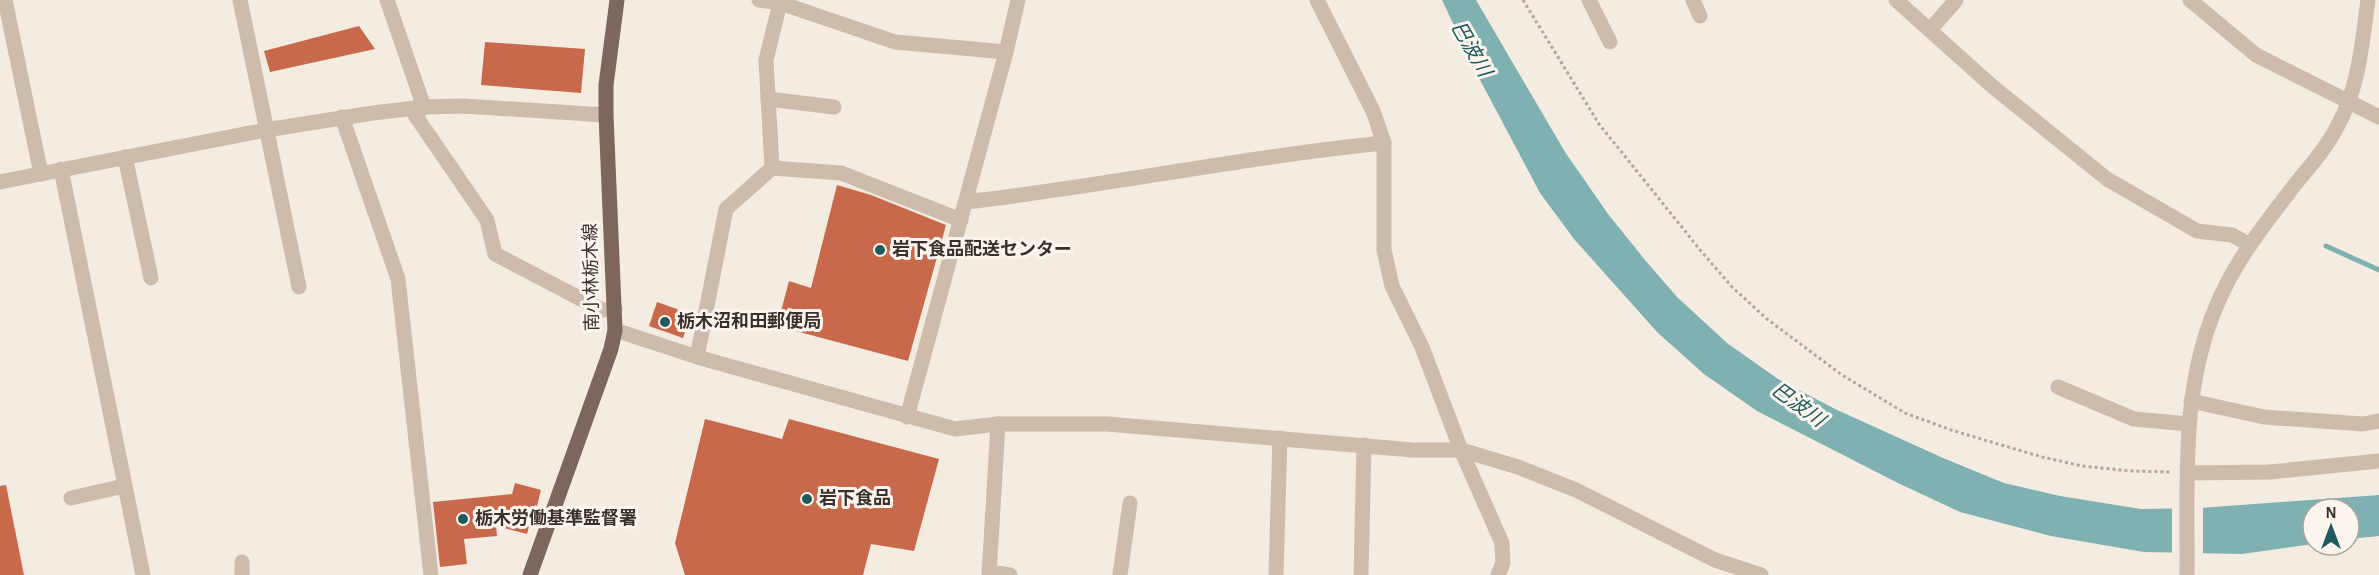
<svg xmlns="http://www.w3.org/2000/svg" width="2379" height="575" viewBox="0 0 2379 575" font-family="'Alegreya Sans','Noto Sans JP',sans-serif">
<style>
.water{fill:#7fb0b2}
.pier{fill:#f4ebe1}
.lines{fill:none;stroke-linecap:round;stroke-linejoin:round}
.stream{stroke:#7fb0b2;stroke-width:5}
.building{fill:#c8694b}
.path{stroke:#b9a596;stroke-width:3;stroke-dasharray:3 3;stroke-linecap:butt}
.minor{stroke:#cdbbac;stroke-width:15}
.major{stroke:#7d675c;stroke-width:15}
.poi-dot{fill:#1f5a5e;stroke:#fbf5ee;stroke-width:2}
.labels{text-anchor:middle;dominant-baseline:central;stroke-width:6;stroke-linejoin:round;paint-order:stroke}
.poi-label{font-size:18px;font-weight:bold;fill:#3b302b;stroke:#fbf5ee;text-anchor:start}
.street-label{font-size:18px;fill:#3b302b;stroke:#fbf5ee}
.water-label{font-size:20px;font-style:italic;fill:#1f5a5e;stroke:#fbf5ee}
</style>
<rect width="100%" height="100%" fill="#f4ebe1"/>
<path class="water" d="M1442 0H1476L1565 152 1608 214 1645 260 1677 297 1727 343 1778 379 1835 409 1943 458 2004 483 2060 496 2141 509 2200 508 2379 495V536L2349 539V509H2313V544L2242 554 2144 552 2051 536 1960 512 1898 483 1757 411 1704 374 1658 333 1574 239 1540 193 1478 76Z"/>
<path class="pier" d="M2203 504V557L2172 556V505Z"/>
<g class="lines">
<path class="stream" d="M2326 246 2379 270"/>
</g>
<g class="building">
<path d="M359 26 375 49 270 72 264 51Z"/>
<path d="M485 42 585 49 581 93 481 85Z"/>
<path d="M837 185 871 195 946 225 908 361 777 326 789 281 811 288Z"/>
<path d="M657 302 691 314 683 338 649 326Z"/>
<path d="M705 419 782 439 789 419 939 459 914 551 871 544 863 575H685L675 543Z"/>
<path d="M515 483 541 490 537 506 535 505 527 534 496 526 497 536 464 539 467 564 440 567 433 502 512 494Z"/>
<path d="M6 485 24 575H0V486Z"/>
</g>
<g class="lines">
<path class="path" d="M1523 0 1599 124 1701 251 1732 287 1767 319 1842 375 1905 413 1951 430 2042 457 2082 466 2131 471 2171 472"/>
<g class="minor">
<path d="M5 0 41 174"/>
<path d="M240 0 299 287"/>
<path d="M387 0 424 107"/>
<path d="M759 0 780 3 895 42 1006 52"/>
<path d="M1317 0 1373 111 1384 143V250L1392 286 1422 347 1461 450 1502 543 1503 563 1498 575"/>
<path d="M1589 0 1610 42"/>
<path d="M1693 0 1700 16"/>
<path d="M1896 0 1992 86 2107 179 2197 231 2232 235 2250 245"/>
<path d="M2190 0 2256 55 2379 117"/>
<path d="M1930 30 1956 0"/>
<path d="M768 99 834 107"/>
<path d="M424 107 415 115 487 220 495 254 602 310 615 309"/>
<path d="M342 117 398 279 431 575"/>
<path d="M125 157 151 278"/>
<path d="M772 168 766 60 780 3"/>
<path d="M61 169 143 575"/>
<path d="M0 182 266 130 373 113 424 107 463 106 606 115"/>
<path d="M966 202C1106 186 1243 157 1384 143"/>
<path d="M615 330 697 357 955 429 998 424H1107L1413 450H1461L1518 467 1576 490 1715 560 1761 575"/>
<path d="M697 357 726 209 772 168 841 173 961 220"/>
<path d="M2058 387 2134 419 2189 424"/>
<path d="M2191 401 2264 417 2363 424 2379 421"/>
<path d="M907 417 1006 52 1018 0"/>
<path d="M2188 473 2270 472 2379 461"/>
<path d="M71 498 124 486"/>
<path d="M242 562V575"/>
<path d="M989 572 1010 575"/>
<path d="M989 575 998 424"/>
<path d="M1120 575 1130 503"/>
<path d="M1276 575 1280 438"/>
<path d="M1361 575 1364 445"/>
<path d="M2187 575C2188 485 2180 391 2216 307 2235 260 2267 221 2297 182 2311 165 2327 147 2337 127 2359 88 2362 43 2368 0"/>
</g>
<path class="major" d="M530 575 611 349 615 330 606 115V85L617 0"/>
</g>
<g class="poi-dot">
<circle cx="880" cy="250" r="6"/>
<circle cx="665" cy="322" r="6"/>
<circle cx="807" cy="499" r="6"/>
<circle cx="463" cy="519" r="6"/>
</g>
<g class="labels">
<g class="poi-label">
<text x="892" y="250">岩下食品配送センター</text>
<text x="677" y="322">栃木沼和田郵便局</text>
<text x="819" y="499">岩下食品</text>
<text x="475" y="519">栃木労働基準監督署</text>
</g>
<g class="street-label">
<text transform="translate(592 277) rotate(-91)">南小林栃木線</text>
</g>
<g class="water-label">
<text transform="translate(1471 49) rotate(60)">巴波川</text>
<text transform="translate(1798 405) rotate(36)">巴波川</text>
</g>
</g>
<g transform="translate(2331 527)"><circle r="28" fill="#fbf5ee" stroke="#aea6a0" stroke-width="1.5"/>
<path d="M0-4.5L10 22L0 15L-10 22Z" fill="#1f5a5e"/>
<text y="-9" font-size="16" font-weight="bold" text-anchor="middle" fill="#3b302b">N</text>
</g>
</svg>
